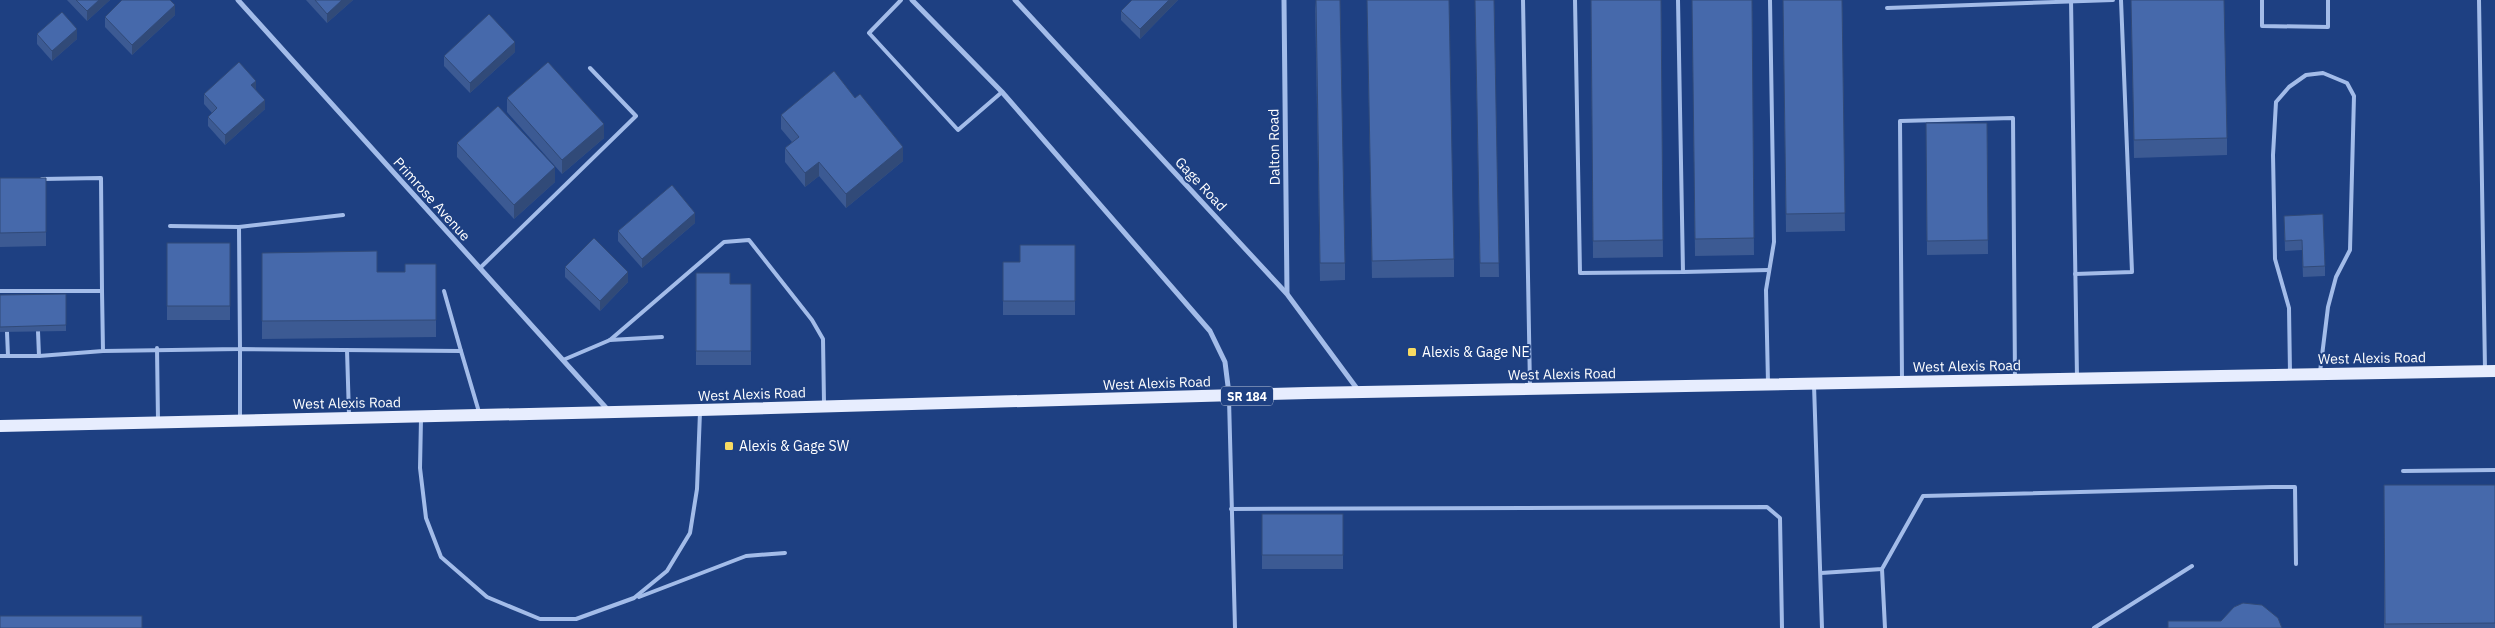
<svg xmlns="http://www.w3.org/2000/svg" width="2495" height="628" viewBox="0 0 2495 628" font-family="'IBM Plex Sans',sans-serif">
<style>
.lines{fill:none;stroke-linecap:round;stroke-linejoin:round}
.lane{stroke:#a3bce9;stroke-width:4}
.street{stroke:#a3bce9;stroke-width:5}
.primary{stroke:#e7edfe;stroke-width:12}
.wall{fill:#3c5a93}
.shaded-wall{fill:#314a78}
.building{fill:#4669ab;stroke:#314a78}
.poi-dot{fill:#f8db62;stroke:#1e4082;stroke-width:2}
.labels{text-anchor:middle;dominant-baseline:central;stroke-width:4;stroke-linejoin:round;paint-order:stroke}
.shield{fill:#1e4082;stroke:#bcc6da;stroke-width:1}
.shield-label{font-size:12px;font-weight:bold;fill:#fff}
.street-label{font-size:14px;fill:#fff;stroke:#1e4082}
.poi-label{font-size:14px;fill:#fff;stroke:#1e4082;text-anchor:start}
</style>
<rect width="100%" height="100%" fill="#1e4082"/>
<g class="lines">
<g class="lane">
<path d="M901 0 869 33 958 130 1002 92"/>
<path d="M1523 0 1530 387"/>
<path d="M1575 0 1580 273 1683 272 1678 0"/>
<path d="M2071 0 2077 377"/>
<path d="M2262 0V26L2328 27V0"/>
<path d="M2479 0 2485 369"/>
<path d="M1887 8 2113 0"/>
<path d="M239 227 343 215"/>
<path d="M480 268 636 116 590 68"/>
<path d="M1683 272 1769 270"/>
<path d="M2075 274 2132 272 2121 0"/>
<path d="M0 291H102L101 178 42 179"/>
<path d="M444 291 461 351"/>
<path d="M38 331 39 356"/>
<path d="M7 332 8 356"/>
<path d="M610 340 662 337"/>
<path d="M157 348 158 421"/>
<path d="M347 350 349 415"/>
<path d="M103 351 240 349 239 227 170 226"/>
<path d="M0 356H39L103 351 102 291"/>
<path d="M563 360 610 340 724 242 749 240 812 320 823 339 824 403"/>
<path d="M2290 373 2289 308 2275 259 2273 155 2276 102 2289 87 2306 75 2323 73 2347 83 2354 96 2350 250 2336 277 2328 307 2320 372"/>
<path d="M1902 380 1900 121 2013 118 2015 378"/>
<path d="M1768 383 1766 290 1774 242 1770 0"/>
<path d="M1814 385 1822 628"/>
<path d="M1229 399 1235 628"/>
<path d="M240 418V349L461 351 479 412"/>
<path d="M421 419 420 468 426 518 441 557 487 597 540 619H576L634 598 667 571 690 533 697 489 700 412"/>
<path d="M2403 471 2495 470"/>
<path d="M1231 509 1767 507 1780 518 1782 628"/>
<path d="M1882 569 1885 628"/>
<path d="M1821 573 1882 569 1923 496 2272 487H2295L2296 564"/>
<path d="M639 597 746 556 785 553"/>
<path d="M2094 628 2192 566"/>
</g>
<g class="street">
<path d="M238 0 608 410"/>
<path d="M912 0 1002 92 1210 331 1225 362 1229 394"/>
<path d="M1015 0 1287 294 1358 390"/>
<path d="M1284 0 1287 293"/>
</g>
<path class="primary" d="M0 426 700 410 1308 393 2495 371"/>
</g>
<g class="wall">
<path d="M67 0H110L87 21Z"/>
<path d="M306 0H353L327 23Z"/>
<path d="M1132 0H1178L1140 39 1121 20V11Z"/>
<path d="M1315 0 1345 263V280L1320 281Z"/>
<path d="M1367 0 1454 259V277L1372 278Z"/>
<path d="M1475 0H1494L1499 277H1480Z"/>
<path d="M1591 0H1661L1663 257 1593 258Z"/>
<path d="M1692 0H1752L1754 255 1695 256Z"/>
<path d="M1783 0H1842L1845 231 1786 232Z"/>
<path d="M2131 0 2227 138V155L2134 158Z"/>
<path d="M175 15 132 55 105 27V17Z"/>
<path d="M37 34 77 39 52 61 37 44Z"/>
<path d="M515 52 470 93 444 66V56Z"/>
<path d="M256 90 265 109 225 145 208 126V117L212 113 204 104V94Z"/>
<path d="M507 98 604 138 562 174 507 112Z"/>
<path d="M781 115 903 161 846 208 819 176 805 187 785 162V148L792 142 781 129Z"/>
<path d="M1926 123H1987L1988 254 1927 255Z"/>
<path d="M457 143 555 182 514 219 457 157Z"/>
<path d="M0 178H46V246L0 247Z"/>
<path d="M2284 216 2325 266V276L2303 277 2302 250 2285 251Z"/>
<path d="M695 223 642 268 618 241V231Z"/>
<rect x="167" y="243" width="63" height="77"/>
<path d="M1075 245V315H1003V262H1020Z"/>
<path d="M262 253 377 272H405L436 264V337L262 339Z"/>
<path d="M565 267 628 282 600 311 565 277Z"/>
<path d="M696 273 730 284H751V365H696Z"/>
<path d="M66 294V331L0 332V295Z"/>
<rect x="2384" y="485" width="111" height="143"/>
<rect x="1262" y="514" width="81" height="55"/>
</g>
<g class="shaded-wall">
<path d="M99 0H110L87 21V11Z"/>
<path d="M342 0H353L327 23V14Z"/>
<path d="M1169 0H1178L1140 39V29Z"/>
<path d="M175 5V15L132 55V45Z"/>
<path d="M77 29V39L52 61V51Z"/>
<path d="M515 42V52L470 93V83Z"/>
<path d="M256 81V91L251 85Z"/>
<path d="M265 100V109L225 145V135Z"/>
<path d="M604 124V138L562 174V160Z"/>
<path d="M903 147V161L846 208V194Z"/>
<path d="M819 162V176L805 187V173Z"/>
<path d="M555 167V182L514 219V205Z"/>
<path d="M695 213V223L642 268V259Z"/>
<path d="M628 272V282L600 311V301Z"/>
</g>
<g class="building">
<path d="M76 0H99L87 11Z"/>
<path d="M122 0H170L175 5 132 45 105 17Z"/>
<path d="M315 0H342L327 14Z"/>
<path d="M1132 0H1169L1140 29 1121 11Z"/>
<path d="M1316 0H1340L1345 263H1320Z"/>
<path d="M1367 0H1449L1454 259 1372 261Z"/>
<path d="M1475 0H1494L1499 263H1480Z"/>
<path d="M1591 0H1661L1663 240 1593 241Z"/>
<path d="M1692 0H1752L1754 238 1695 239Z"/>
<path d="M1783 0H1842L1845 213 1786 214Z"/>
<path d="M2131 0H2224L2227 138 2134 140Z"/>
<path d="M62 12 77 29 52 51 37 34Z"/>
<path d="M489 14 515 42 470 83 444 56Z"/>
<path d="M239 62 256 81 251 85 265 100 225 135 208 117 217 108 204 94Z"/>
<path d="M548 62 604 124 562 160 507 98Z"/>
<path d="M834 71 855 98 860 94 903 147 846 194 819 162 805 173 785 148 799 137 781 115Z"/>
<path d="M498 106 555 167 514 205 457 143Z"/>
<path d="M1926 123H1987L1988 240 1927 241Z"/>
<path d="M0 178H46V232L0 233Z"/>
<path d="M672 185 695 213 642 259 618 231Z"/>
<path d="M2323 214 2325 266 2303 267 2302 240 2285 241 2284 216Z"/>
<path d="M594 238 628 272 600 301 565 267Z"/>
<rect x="167" y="243" width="63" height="63"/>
<path d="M1020 245H1075V301H1003V262H1020Z"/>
<path d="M377 251V272H405V264H436V320L262 321V253Z"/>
<path d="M696 273H730V284H751V351H696Z"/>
<path d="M66 294V325L0 327V295Z"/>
<path d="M2384 485H2495V623L2385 624Z"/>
<rect x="1262" y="514" width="81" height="41"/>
<path d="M2243 603 2262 605 2278 618 2282 628H2168V621H2221L2234 607Z"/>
<rect x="0" y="616" width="142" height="12"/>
</g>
<g class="poi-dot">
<rect x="1407" y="347" width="10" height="10" rx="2.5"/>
<rect x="724" y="441" width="10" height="10" rx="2.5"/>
</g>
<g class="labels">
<rect class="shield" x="1221" y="386.5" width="52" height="19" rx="4"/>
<g class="shield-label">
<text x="1247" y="396">SR 184</text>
</g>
<g class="street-label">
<text transform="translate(1274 147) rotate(-91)">Dalton Road</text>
<text transform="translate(1201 184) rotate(47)">Gage Road</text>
<text transform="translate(432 199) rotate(48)">Primrose Avenue</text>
<text transform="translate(2372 358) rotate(-1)">West Alexis Road</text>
<text transform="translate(1967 366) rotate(-1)">West Alexis Road</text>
<text transform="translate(1562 374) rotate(-1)">West Alexis Road</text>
<text transform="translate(1157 383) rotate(-2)">West Alexis Road</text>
<text transform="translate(752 394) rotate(-2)">West Alexis Road</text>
<text transform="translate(347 403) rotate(-1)">West Alexis Road</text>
</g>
<g class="poi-label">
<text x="1422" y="352">Alexis &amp; Gage NE</text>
<text x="739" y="446">Alexis &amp; Gage SW</text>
</g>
</g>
</svg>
